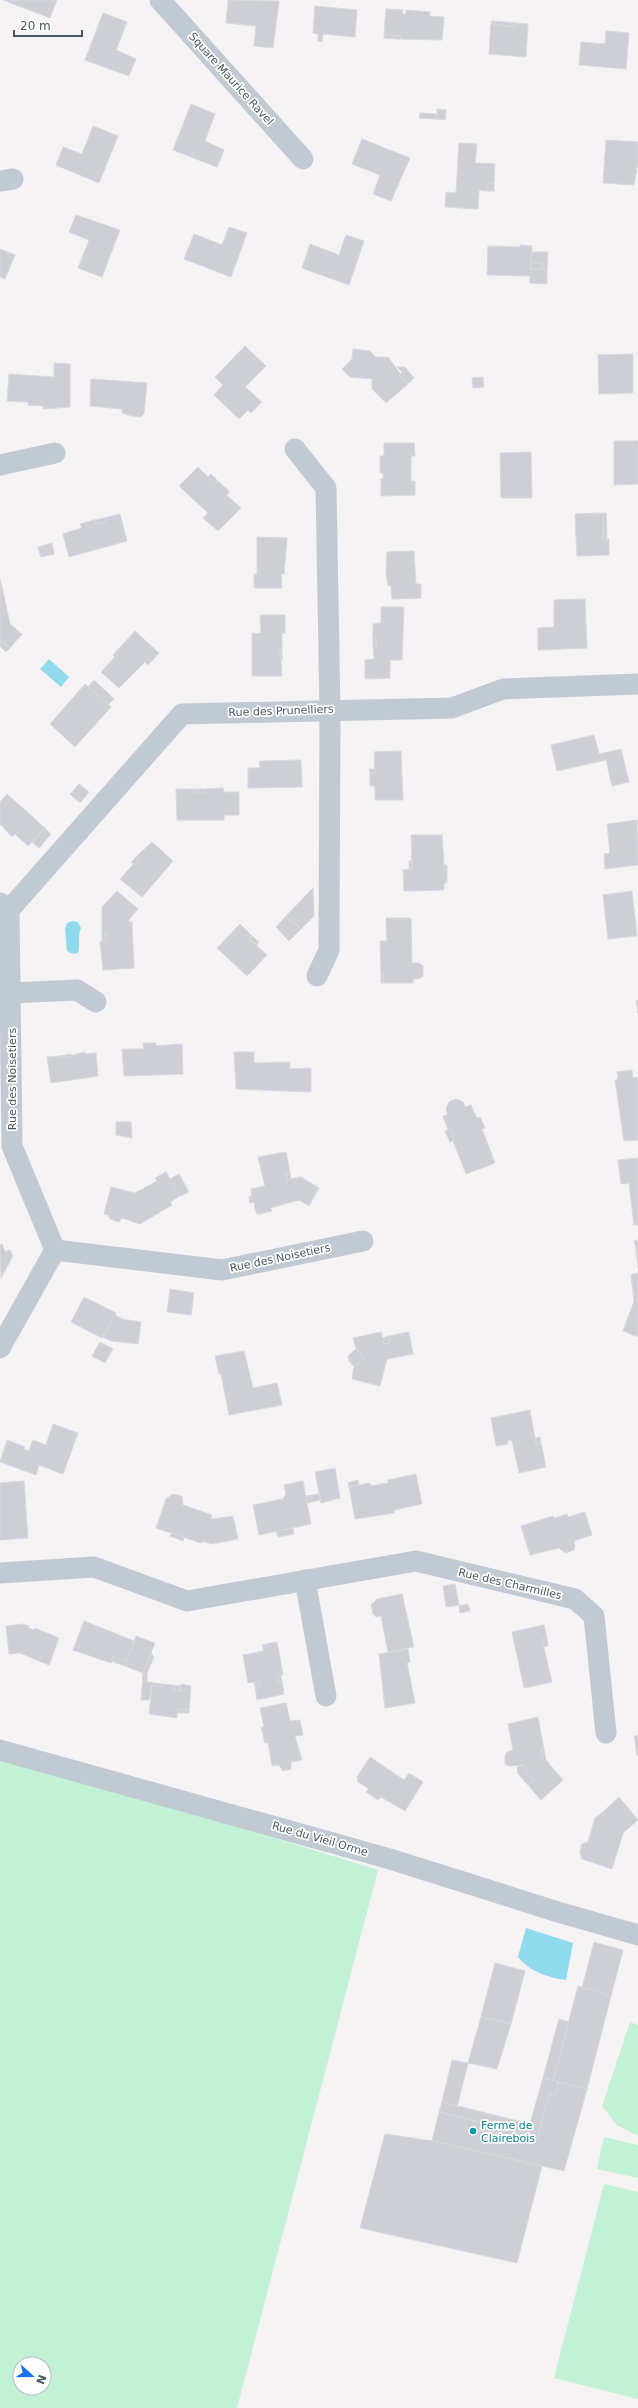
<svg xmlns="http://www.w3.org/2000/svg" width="638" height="2408" viewBox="0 0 638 2408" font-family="'DejaVu Sans',sans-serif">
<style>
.green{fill:#c3f1d5;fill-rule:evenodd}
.water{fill:#90daee}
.building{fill:#cdcfd5;stroke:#d7d9de}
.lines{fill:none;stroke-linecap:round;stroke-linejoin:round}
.street{stroke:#c1cad2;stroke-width:21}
.culture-dot{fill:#0f9aa8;stroke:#fff;stroke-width:1.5}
.labels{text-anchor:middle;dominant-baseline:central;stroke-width:3.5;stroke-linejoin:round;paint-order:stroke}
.street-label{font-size:11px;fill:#4a5661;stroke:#fff}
.culture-label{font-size:11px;fill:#0d838f;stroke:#fff;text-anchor:start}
</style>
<rect width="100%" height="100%" fill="#f5f3f3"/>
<g class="green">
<path d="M0 1753 378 1870 237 2408H0ZM20 2364H44V2388H20Z"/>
<path d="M630 2022 638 2025V2136L617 2125 602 2106Z"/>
<path d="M604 2137 638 2145V2178L597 2169Z"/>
<path d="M604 2184 638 2192V2399L554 2378Z"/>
</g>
<g class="water">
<path d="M49 659 69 677 61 687 40 669Z"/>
<path d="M72 921 78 922 81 928C77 938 81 944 78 953L73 954 67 951 65 929 67 923Z"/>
<path d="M526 1928 573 1943 566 1980C548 1978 529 1971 518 1957Z"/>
</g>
<g class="building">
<path d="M3 0H57L50 18Z"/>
<path d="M228 0 279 1 273 48 254 46 256 26 226 23Z"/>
<path d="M315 6 357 10 355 37 323 34 322 42 318 41V34L313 33Z"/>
<path d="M386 9 403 10 402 14H406V10L430 12 429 16 444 17 442 40 400 39 401 36 384 34Z"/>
<path d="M103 13 127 22 116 50 136 59 129 76 85 60Z"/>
<path d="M492 21 516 23 515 27 491 24Z"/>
<path d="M516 23 528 24 526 57 489 54 491 24 515 27Z"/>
<path d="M606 31 629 33 626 69 579 65 581 42 605 44Z"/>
<path d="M384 34 401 36 400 39 384 38Z"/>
<path d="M191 104 215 114 205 141 224 150 217 167 173 150Z"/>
<path d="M437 109 446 110 445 120 437 119Z"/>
<path d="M420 113 437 114V119L419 118Z"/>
<path d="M93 126 118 136 99 183 56 165 63 147 82 154Z"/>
<path d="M362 139 410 158 391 201 373 194 380 175 352 164Z"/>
<path d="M606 140 638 142V163L634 185 603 183Z"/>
<path d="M459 143 477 144 475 163 495 164 494 183H488V191L479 190 478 209 445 207 446 192 456 193Z"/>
<rect x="488" y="183" width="6" height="8"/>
<path d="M76 215 120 230 102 277 78 268 89 240 69 232Z"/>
<path d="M229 227 247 233 231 277 184 259 194 234 222 245Z"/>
<path d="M346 235 364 241 349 285 302 268 310 244 339 255Z"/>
<path d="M520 245 532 246 531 269H547V284L530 283V276L487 275 488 246 520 247Z"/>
<path d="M0 249 15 255 5 279 0 277Z"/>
<path d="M532 252H548L547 269H542V263H531Z"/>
<rect x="531" y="263" width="11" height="6"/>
<path d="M245 346 266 366 253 379 251 377 243 385 262 402 251 413 248 410 239 419 214 395 223 385 215 377Z"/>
<path d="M353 349 370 351 375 357H388L408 384 386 403 372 389V379L350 377 342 369 352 359Z"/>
<path d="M633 354V393L599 394 598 355Z"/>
<path d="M54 363 70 364V407L43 409V406L28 405V402L7 401 9 374 54 377Z"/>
<path d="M397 367H405L414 378 408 384 399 375 402 372Z"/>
<path d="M251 377 253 379 245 387 243 385Z"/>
<path d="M483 377 484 387 473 388 472 378Z"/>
<path d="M91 379 147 383 144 414 141 417 132 416 122 413V409L90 406Z"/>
<path d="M614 441H638V484L614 485Z"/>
<path d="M384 443H414L415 456H411V481H415V495L381 496V478L383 479V473H380V456H384Z"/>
<path d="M531 452 532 498H501L500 453Z"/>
<path d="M198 467 215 484 218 481 230 492 226 495 241 508 218 531 203 518 208 513 179 486Z"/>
<path d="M211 474 218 481 215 484 208 477Z"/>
<path d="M603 513H606L607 539H603Z"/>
<path d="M603 513V539H609V555L577 556 575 514Z"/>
<path d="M120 514 127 541 69 557 63 534 82 528 80 524 94 520 96 524 105 522 104 518Z"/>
<path d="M104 518 105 522 96 524 94 520Z"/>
<path d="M257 537 287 538 284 574H281L282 588H254V574H257Z"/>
<path d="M52 543 54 554 41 557 38 547Z"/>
<path d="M414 551 416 584H421V598L392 599 391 586 388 585 386 574 387 552Z"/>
<path d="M0 578 10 624 22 634 10 648 0 640Z"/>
<path d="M585 599 587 648 538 650V628L554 627V600Z"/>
<path d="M381 607H404L402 660H390V678L365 679V660L374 659 373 646H376V638H373V624L381 623Z"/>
<path d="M260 615H285V633H282V649H280L282 676H252V634L261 633Z"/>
<path d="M135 631 159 653 151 662 148 659 119 688 101 672 115 657 113 655Z"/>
<rect x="373" y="638" width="3" height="8"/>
<path d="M0 640 10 648 6 652 0 646Z"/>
<rect x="280" y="649" width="2" height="11"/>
<path d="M148 659 151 662 148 665 145 662Z"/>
<path d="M94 680 114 699 108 705 88 687Z"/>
<path d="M85 684 111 707 75 747 50 724Z"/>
<path d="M594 735 599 754 621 749 629 782 612 786 606 760 557 771 551 745Z"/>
<path d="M401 751 403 800H375V786H370V772L375 773 374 752Z"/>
<path d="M301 760 302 787 248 788V768H260L259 761Z"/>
<path d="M369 769H375V773L370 772Z"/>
<path d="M79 784 89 792 80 803 70 794Z"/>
<path d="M223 788 224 792H239V815H224V820H177L176 789H195V792H205L204 789Z"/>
<path d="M195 789H204L205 792H195Z"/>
<path d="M7 794 45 828 28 846 15 834 12 837 0 824V802Z"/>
<path d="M637 820 638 865 605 869 604 854 610 853 607 824Z"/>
<path d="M45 828 51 834 39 848 32 842Z"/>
<path d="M411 835H442L444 865H447V883H444V890L404 891 403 870 412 869Z"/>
<path d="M152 842 173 861 142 897 120 879 139 858 137 856Z"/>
<path d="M137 856 139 858 134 864 131 862Z"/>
<rect x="409" y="861" width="3" height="8"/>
<path d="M313 888 314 916 301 929 286 916Z"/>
<path d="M117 891 138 909 128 921 132 922 134 968 103 970 100 942 106 941V934H102V907Z"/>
<path d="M632 891 637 936 608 939 603 895Z"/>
<path d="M286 916 301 929 289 941 276 927Z"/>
<path d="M386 918H411L412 963H419L423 966V976L419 979H413V983H383V973H381L380 941H387Z"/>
<path d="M240 924 252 936 249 939 267 955 247 976 217 948Z"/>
<path d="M102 934H106V941L102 942Z"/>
<path d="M252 936 259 942 257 945 249 939Z"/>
<rect x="381" y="973" width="2" height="10"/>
<path d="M638 1000V1013L636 1001Z"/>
<path d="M143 1043H156V1046L182 1044 183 1074 124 1076 122 1049H144Z"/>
<path d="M85 1052V1054L96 1053 98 1076 51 1083 47 1057 60 1056 61 1058Z"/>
<path d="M234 1052H254V1063L290 1062V1069L311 1068V1092L236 1089Z"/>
<path d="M71 1054 72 1056 61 1058 60 1056Z"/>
<path d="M632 1070 633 1078 638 1077V1140L624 1141 615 1080 618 1079 617 1072Z"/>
<path d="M456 1099 463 1102 465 1107 471 1105 477 1118 480 1117 485 1128 482 1129 495 1163 466 1174 453 1141 454 1140 451 1129 448 1130 443 1116 448 1114 446 1109 449 1102Z"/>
<path d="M116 1122H131L132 1138 116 1135Z"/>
<path d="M451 1129 454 1140 450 1142 445 1131Z"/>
<path d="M286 1152 290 1172 286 1173 287 1180 301 1177 319 1188 309 1206 299 1200 270 1208 272 1211 260 1214 258 1208 255 1209 254 1202 250 1203 249 1197 252 1196 251 1189 265 1186 258 1157Z"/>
<path d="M638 1158V1225H634L629 1183 621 1184 618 1160Z"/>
<path d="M166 1172 180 1196 170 1202 172 1205 140 1224 122 1218 119 1222 110 1219 108 1215 104 1214 111 1187 135 1193 157 1181 155 1178Z"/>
<path d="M290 1172 291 1180H287L286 1173Z"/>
<path d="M179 1174 189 1192 180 1196 170 1179Z"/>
<path d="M258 1208 260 1214H257L255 1209Z"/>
<path d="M638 1240V1250H636L634 1241Z"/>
<path d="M2 1244 5 1252 10 1250 13 1256 1 1278 0 1245Z"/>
<path d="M636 1250H638V1268Z"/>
<path d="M638 1273V1337L623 1331 634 1301 631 1275Z"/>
<path d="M170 1289 194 1293 191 1315 167 1312Z"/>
<path d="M84 1297 116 1313 102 1338 71 1322Z"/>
<path d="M115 1315 122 1319 141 1322 138 1344 111 1341 103 1337Z"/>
<path d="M381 1332 384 1344 390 1343 389 1336 409 1332 413 1354 387 1359 380 1386 352 1379 354 1367 364 1358 356 1349 353 1338Z"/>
<path d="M389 1336 390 1343 384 1344 382 1338Z"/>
<path d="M100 1342 113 1349 105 1363 92 1356Z"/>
<path d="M356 1349 364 1358 354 1367 349 1361 348 1356Z"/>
<path d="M244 1351 253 1388 277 1383 282 1405 229 1415 221 1374H219L215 1356Z"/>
<path d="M530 1410 536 1444 541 1443 546 1467 519 1473 512 1440 507 1441 508 1444 496 1446 491 1418Z"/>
<path d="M53 1424 78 1433 63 1474 39 1465 36 1475 0 1462 7 1440 25 1447 24 1449 29 1451 33 1440 46 1445Z"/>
<path d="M540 1437 541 1443 536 1444 535 1438Z"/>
<path d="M335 1468 340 1498 321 1503 315 1472Z"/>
<path d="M416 1474 422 1504 394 1510V1513L355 1519 349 1487 370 1483 371 1486 388 1483V1480Z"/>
<path d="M358 1480 359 1485 349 1487 348 1483Z"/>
<path d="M24 1481 28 1538 0 1540V1483Z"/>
<path d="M303 1481 311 1524 259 1535 253 1505 283 1499 286 1494 284 1485Z"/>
<path d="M173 1494 182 1496 183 1505 212 1515 211 1519H213L233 1516 238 1539 212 1544 202 1541 201 1543 156 1528 166 1499Z"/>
<path d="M319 1494 320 1500 307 1503 306 1496Z"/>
<path d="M585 1512 592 1535 574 1541 575 1546 574 1550 565 1553 559 1548 530 1555 521 1526 553 1516 554 1518 567 1514 568 1517Z"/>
<path d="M293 1528 294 1534 278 1537 276 1531Z"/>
<path d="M172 1533 184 1537 183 1541 170 1536Z"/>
<path d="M455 1584 459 1605 446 1607 443 1586Z"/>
<path d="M402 1594 414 1647 388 1652 381 1616 376 1617 373 1614 371 1605 377 1599Z"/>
<path d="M468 1604 470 1611 460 1613 459 1606Z"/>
<path d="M84 1621 134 1641 127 1662 113 1657 111 1663 73 1650Z"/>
<path d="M23 1624 29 1626 28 1628 35 1630V1628L59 1638 49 1665 20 1653 9 1654 6 1626Z"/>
<path d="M544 1625 547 1638 542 1639 552 1682 524 1688 512 1632Z"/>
<path d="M136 1636 155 1643 143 1673 125 1666Z"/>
<path d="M547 1638 548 1646 544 1647 542 1639Z"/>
<path d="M277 1642 283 1675 277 1677 278 1681H282L284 1694 257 1700 255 1686 260 1685 259 1681 248 1683 243 1655 264 1651 262 1645Z"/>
<path d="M408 1649 410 1662 407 1663 415 1703 385 1708 379 1654Z"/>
<path d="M151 1653 154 1657 147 1673V1682L162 1684V1687L152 1685 149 1700H141L143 1673Z"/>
<path d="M113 1657 127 1662 125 1666 111 1661Z"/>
<path d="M281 1676 282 1681H278L277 1677Z"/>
<path d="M259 1681 260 1685 255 1686 254 1682Z"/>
<path d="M162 1684 174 1685V1690L180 1691 181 1684 191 1686 189 1710 178 1709 177 1718 149 1714 152 1685 162 1687Z"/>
<path d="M174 1685 180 1686V1691L174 1690Z"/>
<path d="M286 1703 290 1721 300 1720 303 1735 295 1736 302 1760 291 1762V1769L283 1771 279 1765 272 1766 268 1742 265 1743 261 1727H264L260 1708Z"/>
<path d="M178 1709 189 1710V1713H178Z"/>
<path d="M538 1717 544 1750H541L543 1760H546L563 1780 541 1800 528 1785 534 1781 526 1772 524 1765 509 1766 505 1764V1756L507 1752 513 1750 508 1724Z"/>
<path d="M638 1735V1755H637L634 1736Z"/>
<path d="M541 1750H544L546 1760H543Z"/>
<path d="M370 1757 404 1780 409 1773 423 1782 405 1811 381 1797 378 1800 366 1792 369 1789 358 1782 357 1777Z"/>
<path d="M524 1765 526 1772 534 1781 528 1785 518 1774 517 1767Z"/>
<path d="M619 1797 638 1820 623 1833 612 1869 582 1859 580 1852 582 1844 588 1842 595 1818 598 1816 600 1818 606 1813 604 1811Z"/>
<path d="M604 1811 606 1813 600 1818 598 1816Z"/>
<path d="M594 1942 623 1950 611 1996 582 1988Z"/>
<path d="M495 1963 525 1971 511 2024 481 2017Z"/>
<path d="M578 1986 611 1996 587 2089 553 2081Z"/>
<path d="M481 2017 511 2024 497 2069 468 2063Z"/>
<path d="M559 2019 569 2022 553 2081 543 2078Z"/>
<path d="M452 2060 468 2063 457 2107 442 2102Z"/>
<path d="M543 2078 558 2082 556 2095 549 2094 538 2137 439 2112 442 2102 530 2124Z"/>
<path d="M558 2082 587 2089 564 2171 432 2141 439 2112 538 2137 549 2094 556 2095Z"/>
<path d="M385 2134 432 2141 542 2166 517 2263 360 2228Z"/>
</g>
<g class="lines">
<g class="street">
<path d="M160 0 303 159"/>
<path d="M0 181 13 179"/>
<path d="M295 449 326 488 330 710 329 950 317 976"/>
<path d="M0 465 55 453"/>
<path d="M0 903 9 910 12 1146 55 1250 0 1348"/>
<path d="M9 910 182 714 452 708 503 689 638 684"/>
<path d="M11 993 77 990 96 1002"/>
<path d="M55 1250 222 1270 363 1241"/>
<path d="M0 1573 94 1567 187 1601 416 1561 575 1599 594 1616 606 1733"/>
<path d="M305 1580 326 1696"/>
<path d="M0 1750 390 1859 558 1912 638 1935"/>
</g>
</g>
<circle class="culture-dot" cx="473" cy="2131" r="4"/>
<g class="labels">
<g class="street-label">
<text transform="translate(231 79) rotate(48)">Square Maurice Ravel</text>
<text transform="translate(281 711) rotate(-2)">Rue des Prunelliers</text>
<text transform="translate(12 1079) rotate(-90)">Rue des Noisetiers</text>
<text transform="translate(280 1258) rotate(-12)">Rue des Noisetiers</text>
<text transform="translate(510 1584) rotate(13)">Rue des Charmilles</text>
<text transform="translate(320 1839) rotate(16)">Rue du Vieil Orme</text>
</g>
<g class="culture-label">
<text x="481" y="2125">Ferme de<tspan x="481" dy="13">Clairebois</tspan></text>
</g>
</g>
<g transform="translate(32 2376) rotate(111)"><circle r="19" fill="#ffffff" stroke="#b7bbc0"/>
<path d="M0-3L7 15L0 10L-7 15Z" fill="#1a73e8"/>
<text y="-6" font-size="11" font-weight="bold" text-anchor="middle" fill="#4a5661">N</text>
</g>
<path d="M14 30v6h68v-6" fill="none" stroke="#4a5661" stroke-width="2"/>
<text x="20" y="30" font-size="12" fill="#4a5661" stroke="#ffffff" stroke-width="3" paint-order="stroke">20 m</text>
</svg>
